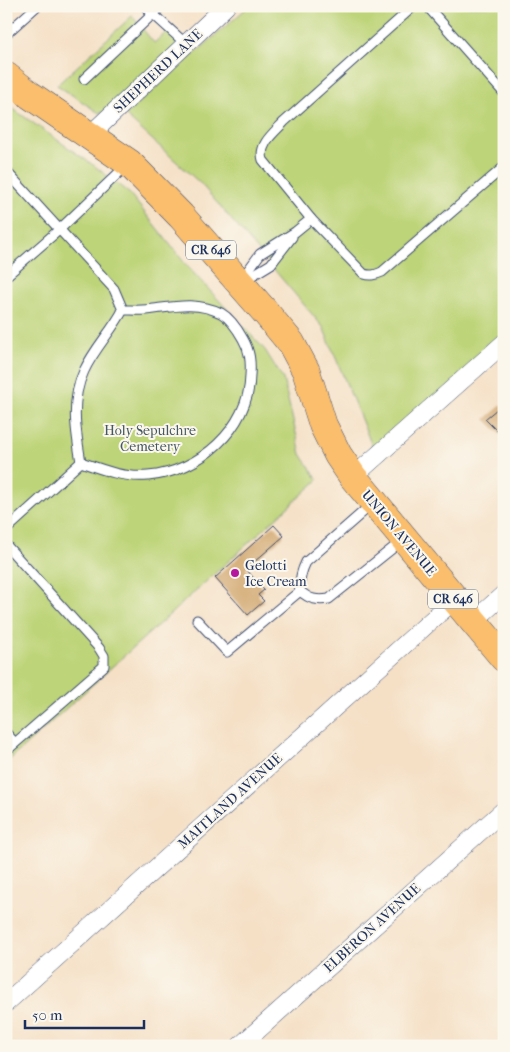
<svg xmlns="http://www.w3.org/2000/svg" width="510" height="1052" viewBox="0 0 510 1052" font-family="'IM FELL French Canon',serif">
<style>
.green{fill:#bdd478;stroke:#6c826b}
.building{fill:#d2a76f}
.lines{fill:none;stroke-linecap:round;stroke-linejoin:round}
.lane-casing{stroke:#3c4a6e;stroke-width:11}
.street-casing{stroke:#3c4a6e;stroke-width:19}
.primary-casing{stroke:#3c4a6e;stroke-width:29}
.lane{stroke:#fff;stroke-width:9}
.street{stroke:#fff;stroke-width:18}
.primary{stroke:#fabe6d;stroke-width:28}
.poi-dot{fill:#b5179e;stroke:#fbf7ec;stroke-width:2}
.labels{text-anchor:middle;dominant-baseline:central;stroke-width:4;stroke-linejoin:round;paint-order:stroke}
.shield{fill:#fbf7ec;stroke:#5e6b89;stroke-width:1}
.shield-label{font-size:12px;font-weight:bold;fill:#1b2f5e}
.street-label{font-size:14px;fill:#1b2f5e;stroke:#fbf7ec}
.park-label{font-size:14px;fill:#445864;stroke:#fbf7ec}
.poi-label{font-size:14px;fill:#1b2f5e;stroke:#fbf7ec;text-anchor:start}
</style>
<rect width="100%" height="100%" fill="#fbf7ec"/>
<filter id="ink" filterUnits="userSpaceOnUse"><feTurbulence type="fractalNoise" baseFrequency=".02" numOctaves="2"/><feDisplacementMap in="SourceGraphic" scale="10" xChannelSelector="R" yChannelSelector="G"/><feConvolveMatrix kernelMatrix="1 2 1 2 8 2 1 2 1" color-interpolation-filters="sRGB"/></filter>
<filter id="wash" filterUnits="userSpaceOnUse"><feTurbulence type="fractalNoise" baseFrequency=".0096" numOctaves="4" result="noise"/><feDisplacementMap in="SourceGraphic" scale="20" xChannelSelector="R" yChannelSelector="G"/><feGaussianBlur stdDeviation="1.12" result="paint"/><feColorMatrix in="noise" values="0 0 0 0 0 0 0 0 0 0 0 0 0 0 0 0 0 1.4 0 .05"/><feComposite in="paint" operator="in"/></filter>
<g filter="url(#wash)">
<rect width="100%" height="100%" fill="#f5e0c6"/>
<g class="green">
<path d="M249 6H504V341L375 453 323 327 201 184 125 115Z"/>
<path d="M132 16 154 43 173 27 185 40 105 112 99 113 57 85Z"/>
<path d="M6 104 96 167 130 194 187 266 265 350 283 379 301 454 318 480 6 763Z"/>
</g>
<g id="blocks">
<g class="building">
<path d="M504 403V438L485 419Z"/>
<path d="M274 525 284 536 246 569 264 590 258 595 264 601 248 615 215 578Z"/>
</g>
</g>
</g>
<g filter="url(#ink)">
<use href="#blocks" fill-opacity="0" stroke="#3c4a6e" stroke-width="1"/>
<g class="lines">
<g class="lane-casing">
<g id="lane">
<path d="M161 6 153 14 186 44"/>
<path d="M414 6 284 122C275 132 258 144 263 160L311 219 364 274C371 276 375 275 382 272L504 167"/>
<path d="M427 6 504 93"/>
<path d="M6 34 37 6"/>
<path d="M84 79 153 14 145 6"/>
<path d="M6 171 114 289 123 310"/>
<path d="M6 276 60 229 127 165"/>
<path d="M241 280 260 254 295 232 311 219"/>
<path d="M243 281 271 264 292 237"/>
<path d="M81 462C103 470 124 478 148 476 199 472 249 428 250 376 251 362 250 351 243 339 238 330 230 318 221 313 198 302 177 306 154 309 144 311 133 310 123 310"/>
<path d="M81 462C76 432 70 401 84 371 94 349 112 331 123 310"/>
<path d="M372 504 306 562C301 572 299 580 300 591 309 599 316 601 329 599L403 540"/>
<path d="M6 530 81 462"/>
<path d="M6 545 99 648 104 656V666L6 751"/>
<path d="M197 620 227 652 300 591"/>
<path d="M6 733 15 743"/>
</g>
</g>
<g class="street-casing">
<g id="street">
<path d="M89 136 226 6"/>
<path d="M353 477 504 343"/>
<path d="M473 622 504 594"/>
<path d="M6 1003 454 600"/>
<path d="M240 1046 504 810"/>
</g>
</g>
<g class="primary-casing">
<path id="primary" d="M6 76 30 95 129 163 181 216 267 314 291 343 306 371 323 425 338 455 353 477 504 658"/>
</g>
<use href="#lane" class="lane"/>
<use href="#street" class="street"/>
<use href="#primary" class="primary"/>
</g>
</g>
<circle class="poi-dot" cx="235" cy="573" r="5"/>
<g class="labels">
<g class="shield">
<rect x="186" y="240.5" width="50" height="19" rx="4"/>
<rect x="428" y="589.5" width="50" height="19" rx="4"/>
</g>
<g class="shield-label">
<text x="211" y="250">CR 646</text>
<text x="453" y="599">CR 646</text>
</g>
<g class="street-label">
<text transform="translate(158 71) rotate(-43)">SHEPHERD LANE</text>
<text transform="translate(399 533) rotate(50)">UNION AVENUE</text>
<text transform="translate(230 801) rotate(-42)">MAITLAND AVENUE</text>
<text transform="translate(372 928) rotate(-42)">ELBERON AVENUE</text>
</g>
<g class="park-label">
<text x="150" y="430">Holy Sepulchre<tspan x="150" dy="16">Cemetery</tspan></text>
</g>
<g class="poi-label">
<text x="245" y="565">Gelotti<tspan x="245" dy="16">Ice Cream</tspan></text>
</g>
</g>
<rect width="510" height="1052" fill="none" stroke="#fbf7ec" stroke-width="25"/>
<path d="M25 1020v8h119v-8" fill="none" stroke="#1b2f5e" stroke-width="2.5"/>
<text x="32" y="1020" font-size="15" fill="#1b2f5e" stroke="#fbf7ec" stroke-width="4" paint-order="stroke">50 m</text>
</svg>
